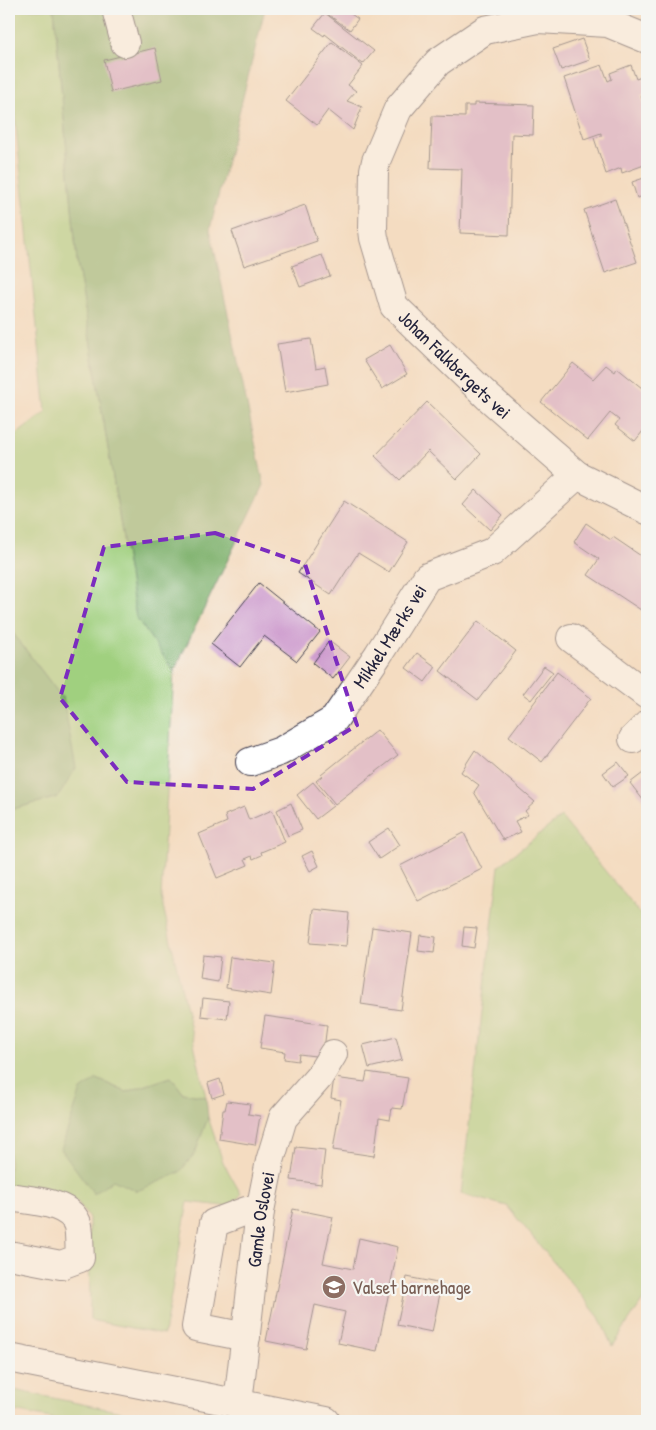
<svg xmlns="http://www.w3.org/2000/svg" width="656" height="1430" viewBox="0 0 656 1430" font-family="'Patrick Hand',sans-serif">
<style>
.green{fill:#a0d07f;stroke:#61795d}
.forest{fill:#80b26e;stroke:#516a54}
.building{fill:#cf9ecf}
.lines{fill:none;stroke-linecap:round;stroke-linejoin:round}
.minor-casing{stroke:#423e4f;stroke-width:30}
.minor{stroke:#fff;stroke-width:28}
.marked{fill:none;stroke:#7b2cbf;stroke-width:4;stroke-dasharray:10 6;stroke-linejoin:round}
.labels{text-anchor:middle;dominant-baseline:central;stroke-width:4.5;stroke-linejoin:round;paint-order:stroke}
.street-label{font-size:19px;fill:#22223b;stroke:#f6f6f2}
.education-label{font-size:19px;fill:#785e54;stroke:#f6f6f2;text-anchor:start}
</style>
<rect width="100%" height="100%" fill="#f6f6f2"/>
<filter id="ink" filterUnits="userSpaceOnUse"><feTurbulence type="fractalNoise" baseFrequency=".02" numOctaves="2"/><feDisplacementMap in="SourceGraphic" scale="10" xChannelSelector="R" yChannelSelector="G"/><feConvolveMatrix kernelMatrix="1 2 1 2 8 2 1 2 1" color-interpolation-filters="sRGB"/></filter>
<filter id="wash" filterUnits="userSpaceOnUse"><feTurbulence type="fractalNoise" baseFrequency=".0096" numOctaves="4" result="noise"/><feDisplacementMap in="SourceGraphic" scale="20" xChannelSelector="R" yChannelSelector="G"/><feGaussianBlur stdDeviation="1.12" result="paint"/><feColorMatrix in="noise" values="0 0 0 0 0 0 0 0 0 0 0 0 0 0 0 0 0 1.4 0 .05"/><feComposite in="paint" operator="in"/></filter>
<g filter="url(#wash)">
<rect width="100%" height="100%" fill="#f4dcc1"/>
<g class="green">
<path d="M9 9H54L77 261 136 617 174 671 161 897 206 1097 183 1093 171 1077 126 1092 97 1079 113 1179 195 1153 208 1117 223 1162 241 1194 232 1207 188 1202 164 1334 90 1320 89 1218 77 1201 9 1188V810L58 797 63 699 9 628V440L46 412 9 61Z"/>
<path d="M561 817 647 922V1294L612 1346 599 1317 507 1206 461 1194 499 866Z"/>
<path d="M9 1389 165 1421H65L9 1410Z"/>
</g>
<g class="forest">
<path d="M54 9H265L210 229 264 485 174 671 136 617 77 261Z"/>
<path d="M9 628 63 699 76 768 58 797 9 810Z"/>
<path d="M171 1077 183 1093 206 1097 208 1117 195 1153 179 1173 137 1191 113 1180 94 1194 61 1149 81 1090 97 1079 126 1092Z"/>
</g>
<g id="blocks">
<g class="building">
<path d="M325 9H344L358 19 350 30 323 11Z"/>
<path d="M325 13 374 51 363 64 325 34 324 36 313 28Z"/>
<path d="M582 39 590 60 561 70 553 49Z"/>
<path d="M332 42 363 66 348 85 356 91 347 101 362 107 353 130 328 110 317 125 286 101Z"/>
<path d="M155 48 162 80 111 92 104 60Z"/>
<path d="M602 65 608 81 612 79 610 73 631 65 636 79 644 76 647 88V94L641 95 647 112V164L622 173 621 168 606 174 594 138 601 136V133L584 139 564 78Z"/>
<path d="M474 103 534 105 533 135 512 134 509 235 460 233 462 169 430 168 432 116 465 117V106H474Z"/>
<path d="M647 177V195L637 198 632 182Z"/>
<path d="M615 199 637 262 605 273 584 210Z"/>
<path d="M305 205 317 241 244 266 232 231Z"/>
<path d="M322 255 330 276 300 287 292 266Z"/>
<path d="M311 339 316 368 325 366 328 384 285 392 277 344Z"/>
<path d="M390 345 407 374 382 389 364 360Z"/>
<path d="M573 363 593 379 606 365 615 372 617 368 647 392V426L635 441 615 425 619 420 610 413 588 440 541 402Z"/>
<path d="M427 402 481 454 457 479 428 451 400 480 375 456Z"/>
<path d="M476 490 503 515 490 530 463 505Z"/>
<path d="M344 501 408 542 389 572 358 553 331 595 298 573Z"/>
<path d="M586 523 611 540 613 537 647 560V614L588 575 599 559 574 542Z"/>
<path d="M259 583 320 632 297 661 264 636 240 667 211 644Z"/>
<path d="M478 621 516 651 478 700 440 671Z"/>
<path d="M329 641 350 657 333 679 313 663Z"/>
<path d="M417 653 436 667 425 682 406 668Z"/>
<path d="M544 666 553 672 531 700 523 694Z"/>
<path d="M557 672 591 698 542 762 509 736Z"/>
<path d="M377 730 398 755 335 804 316 781 322 776 321 775Z"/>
<path d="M475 750 535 802 525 811 528 815 515 821 521 832 503 840 474 792 479 785 461 772Z"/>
<path d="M618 762 629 776 613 787 603 773Z"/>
<path d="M647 770V805L630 783Z"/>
<path d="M313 782 333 806 316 819 297 795Z"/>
<path d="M291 803 302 830 288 836 277 810Z"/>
<path d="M244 807 249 820 272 810 285 842 261 852 262 855 253 859 252 856 245 859 248 865 217 878 199 834 227 822 225 815Z"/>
<path d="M389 828 400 845 379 859 368 842Z"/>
<path d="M464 833 482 869 418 901 400 866Z"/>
<path d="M312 851 319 866 310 871 302 856Z"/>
<path d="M314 909 349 913 346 946 310 943Z"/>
<path d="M372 927 412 933 401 1010 361 1004Z"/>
<path d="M464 927 477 928 474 948 462 946Z"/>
<path d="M420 935 436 937 434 953 418 951Z"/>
<path d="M203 955 221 957 218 982 200 979Z"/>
<path d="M230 957 275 963 271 995 226 988Z"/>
<path d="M203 998 229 1001 227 1019 201 1016Z"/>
<path d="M265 1016 327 1025 323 1057 299 1054 298 1061 284 1059 285 1052 260 1048Z"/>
<path d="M396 1037 402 1060 369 1068 363 1045Z"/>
<path d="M367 1072 408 1078 402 1109 392 1108 390 1120 379 1118 374 1156 333 1150 341 1100 331 1098 334 1078 365 1082Z"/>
<path d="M220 1079 224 1094 212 1098 208 1083Z"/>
<path d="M227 1101 250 1104 248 1114 260 1116 255 1145 219 1139 223 1110H225Z"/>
<path d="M296 1147 325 1150 321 1184 291 1180Z"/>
<path d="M293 1209 333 1217 323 1263 353 1269 359 1238 398 1247 377 1351 338 1343 345 1312 315 1305 306 1349 266 1341Z"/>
<path d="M407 1277 442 1284 432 1332 397 1325Z"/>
</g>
</g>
</g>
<g filter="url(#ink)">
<use href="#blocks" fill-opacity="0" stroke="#423e4f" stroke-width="1"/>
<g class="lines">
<g class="minor-casing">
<g id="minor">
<path d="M116 9 125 43"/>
<path id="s1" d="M647 39 608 23 538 19 485 30 438 62 398 109 376 161 374 170 373 230 374 238 394 306 488 397 577 475 647 510"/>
<path d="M571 638 647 695"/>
<path d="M633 739 647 725"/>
<path id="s2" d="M250 762 281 751 334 720 378 655 427 577 492 552 577 475"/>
<path d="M9 1197C30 1201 71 1201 78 1226 80 1236 79 1248 80 1258L61 1265 9 1255"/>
<path d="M246 1337 196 1327 214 1223 246 1211H260"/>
<path d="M9 1358 326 1421"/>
<path id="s3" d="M238 1403 260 1211 270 1161 283 1118 319 1077 333 1054"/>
</g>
</g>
<use href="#minor" class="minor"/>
</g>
</g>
<path d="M0 0H656V1430H0ZM215 533 305 564 357 725 253 789 127 782 60 698 104 547Z" fill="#f4dcc1" fill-opacity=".55" fill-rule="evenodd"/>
<path class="marked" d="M215 533 305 564 357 725 253 789 127 782 60 698 104 547Z"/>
<defs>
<g id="school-disc" transform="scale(1.25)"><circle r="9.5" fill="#8d6e63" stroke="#f6f6f2"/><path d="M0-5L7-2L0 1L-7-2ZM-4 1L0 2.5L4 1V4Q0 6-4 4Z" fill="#fff"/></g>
</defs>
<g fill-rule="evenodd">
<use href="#school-disc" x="334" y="1287"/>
</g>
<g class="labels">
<g class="street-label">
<text stroke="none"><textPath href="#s1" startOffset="574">Johan Falkbergets vei</textPath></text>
<text stroke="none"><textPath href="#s2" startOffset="195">Mikkel Mærks vei</textPath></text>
<text stroke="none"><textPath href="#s3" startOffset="185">Gamle Oslovei</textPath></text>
</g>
<g class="education-label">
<text x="352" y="1287">Valset barnehage</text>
</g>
</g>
<rect width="656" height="1430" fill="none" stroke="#f6f6f2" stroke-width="30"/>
</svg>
